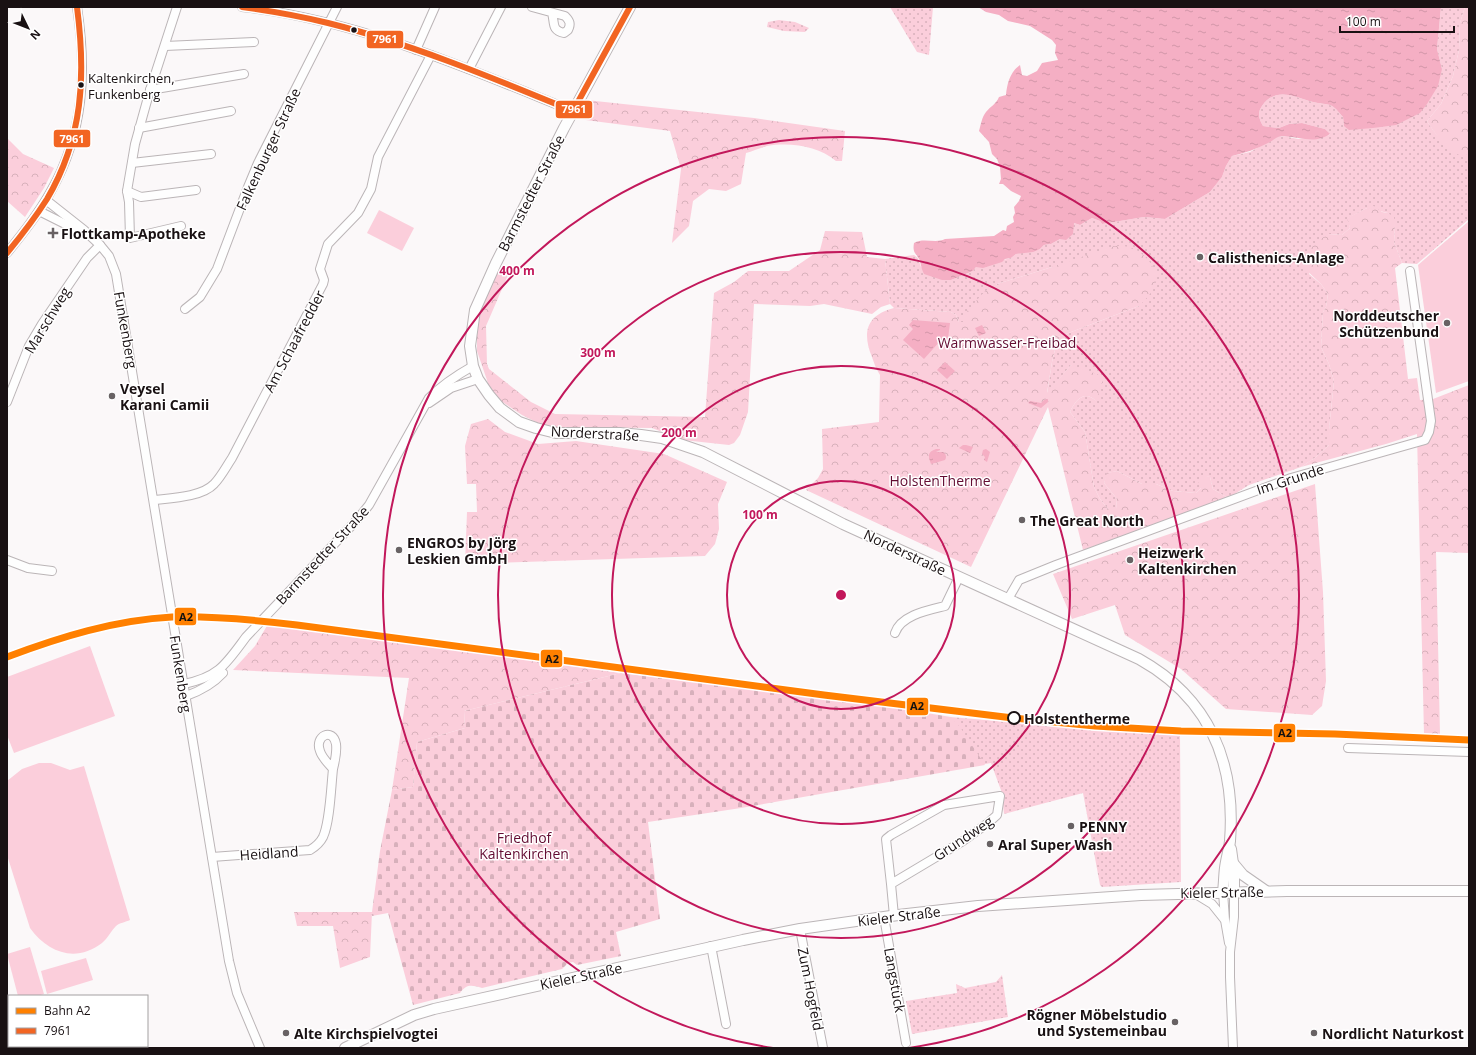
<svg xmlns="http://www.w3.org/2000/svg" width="1476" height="1055" viewBox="0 0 1476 1055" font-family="'Open Sans',sans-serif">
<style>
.grass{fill:url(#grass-dots)}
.forest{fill:url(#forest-crowns)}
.cemetery{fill:url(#cemetery-stones)}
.pitch{fill:#fbcedb}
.water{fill:url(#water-ripples)}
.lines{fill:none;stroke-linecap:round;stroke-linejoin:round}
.minor-casing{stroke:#bbb5b7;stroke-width:10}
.major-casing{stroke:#bbb5b7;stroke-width:12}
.minor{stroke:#fefefe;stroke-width:8}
.major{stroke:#fefefe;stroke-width:10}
.bus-1-casing{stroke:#fff;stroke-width:9}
.bus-1{stroke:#f26522;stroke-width:6}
.rail-1-casing{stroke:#fff;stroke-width:10}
.rail-1{stroke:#ff8000;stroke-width:7}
.ring{fill:none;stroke:#c2185b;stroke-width:2}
.bus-dot{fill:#191113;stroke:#fff;stroke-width:1.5}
.poi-dot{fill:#686264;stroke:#fff;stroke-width:1.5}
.stop-dot{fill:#fff;stroke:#191113;stroke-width:2}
.labels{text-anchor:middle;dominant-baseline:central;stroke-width:3;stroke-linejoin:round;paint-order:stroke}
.bus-label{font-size:13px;fill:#191113;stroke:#fff;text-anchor:start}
.street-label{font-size:14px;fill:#191113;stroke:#fff}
.poi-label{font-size:14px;font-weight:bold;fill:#191113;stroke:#fff;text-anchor:start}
.park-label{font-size:14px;fill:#630c32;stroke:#fff}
.stop-label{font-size:14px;font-weight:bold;fill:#191113;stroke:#fff;text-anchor:start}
.centre{fill:#c2185b;stroke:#fff;stroke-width:2}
.ring-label{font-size:12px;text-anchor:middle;font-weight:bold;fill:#c2185b;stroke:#fff;stroke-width:3;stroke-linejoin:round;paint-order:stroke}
.line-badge{stroke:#fff;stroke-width:1.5}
.badge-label{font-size:11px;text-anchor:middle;font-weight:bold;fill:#fff}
.pale-badge-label{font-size:11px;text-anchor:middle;font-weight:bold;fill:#111}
</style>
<defs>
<pattern id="grass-dots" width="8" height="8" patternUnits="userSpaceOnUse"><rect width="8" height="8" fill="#fbcedb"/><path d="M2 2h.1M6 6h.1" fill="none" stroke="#d7b0bb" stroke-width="1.8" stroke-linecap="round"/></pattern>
<pattern id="forest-crowns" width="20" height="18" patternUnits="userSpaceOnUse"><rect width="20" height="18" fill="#fbcedb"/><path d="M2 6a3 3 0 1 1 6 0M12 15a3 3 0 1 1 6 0" fill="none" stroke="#d7b0bb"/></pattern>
<pattern id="cemetery-stones" width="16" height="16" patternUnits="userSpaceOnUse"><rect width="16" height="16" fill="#fbcedb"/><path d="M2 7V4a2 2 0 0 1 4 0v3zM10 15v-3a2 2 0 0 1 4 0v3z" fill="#d7b0bb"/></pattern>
<pattern id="water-ripples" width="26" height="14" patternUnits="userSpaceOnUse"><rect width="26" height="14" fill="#f5afc4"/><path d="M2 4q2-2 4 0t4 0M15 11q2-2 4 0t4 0" fill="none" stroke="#d196a8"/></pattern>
</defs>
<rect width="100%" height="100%" fill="#fbf8f9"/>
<g class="grass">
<path d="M890 7H933L929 55 917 52Z"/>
<path d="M1441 7H1465L1460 23 1459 50 1453 76 1441 104 1427 121C1440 142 1447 143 1469 151V148V219L1417 264 1402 263 1394 242 1395 226 1388 213 1367 208 1348 218 1350 228 1342 235 1329 234 1309 274 1321 284 1328 294 1326 307 1323 312 1321 347 1329 364 1334 381 1329 430V445L1316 457 1301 467 1249 485 1228 498 1213 489 1210 477 1203 476 1201 488 1196 493 1173 491 1156 484H1142L1117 471 1108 473 1104 483 1117 499 1116 509H1108L1100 499 1094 487 1085 432 1070 412C1075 401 1084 389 1096 401L1071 365 1047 394 1052 362 1058 337 1139 306 1052 267 997 284 963 322H959L956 315 951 312 894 308 890 304 885 259 914 255 918 258 921 267 951 280 973 271 976 267 1011 258 1016 254 1040 249 1044 245 1051 244 1060 239 1074 223 1080 225 1092 218 1100 221 1102 224 1144 217 1165 219 1210 192 1222 177 1226 166 1232 156 1250 152 1277 137H1288L1298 139 1330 135 1325 129 1302 123 1289 124 1279 128 1263 126C1259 119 1257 113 1262 106 1276 86 1295 97 1313 102 1319 104 1327 103 1332 106 1336 108 1340 114 1343 117L1344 126 1442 69 1437 49Z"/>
<path d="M779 20 795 22 809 28 805 32 784 31 767 27 768 22Z"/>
<path d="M950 717 1102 730 1180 734 1181 882 1102 887 1100 885 1083 793 1004 814 1002 793 991 763 882 782Z"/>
<path d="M1002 975 1008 1017 912 1034 906 1001 957 993 956 984 965 988 996 982Z"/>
</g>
<g class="forest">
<path d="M1465 7H1469V148L1466 157C1452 156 1434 133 1427 121L1441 104 1453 76 1459 50 1460 23Z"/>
<path d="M586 100 754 118 845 131 842 161H836C818 146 791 142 767 146 760 148 753 151 746 153L741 184 726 191 709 189 693 201 689 226 672 243 681 169 670 131 578 119Z"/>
<path d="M7 138 23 154 54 168 44 188 25 217 7 201Z"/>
<path d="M1374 206 1382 212 1388 213 1394 217 1395 226 1394 242 1402 263 1395 268 1408 379 1417 378 1420 400 1433 399 1469 385V553L1436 552 1440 734H1424L1417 434 1386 444 1301 467 1316 457 1329 445V430L1334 381 1329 364 1321 347 1323 312 1326 307 1328 294 1321 284 1302 266 1304 256 1317 241 1329 234 1342 235 1350 228 1347 218 1367 208Z"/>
<path d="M825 231 862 232 867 257 885 259 890 304 881 307 872 314 824 304 810 306 754 304 748 412 740 435 734 443 729 445 683 440 652 428 557 427 540 424 522 415 501 401 489 386 477 351V331L480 311 500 267 512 266 486 326 487 364 489 369 531 402 555 414 705 417 714 293 734 282 748 271H789L820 250Z"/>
<path d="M1114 246C1119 246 1125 246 1130 247 1144 252 1161 270 1155 286 1151 294 1145 300 1139 306L1058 337 1052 362 1047 393 1071 365 1097 374 1104 378 1096 401C1084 389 1075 401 1070 412L1085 432 1094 487 1100 499 1108 509H1116L1117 499 1104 483 1107 473 1117 471 1142 484H1156L1173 491 1196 493 1201 488 1198 483 1203 475 1210 477 1213 489 1228 498 1083 550 1048 407 971 567 806 490 818 478 823 469 822 429 879 422 880 375C876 369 874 363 872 357 862 333 866 315 894 308L951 312 956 315 959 322H963V316L984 292 997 284 1052 267Z"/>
<path d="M488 419 505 432 538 444 576 441 664 454 727 482 718 504 719 529 715 544 705 556 465 564 467 512H477L476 484H467L465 446 471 424Z"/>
<path d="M1315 484 1323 592 1326 681 1322 706 1312 715 1226 709 1181 669 1125 635 1115 605 1072 619 1053 574Z"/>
<path d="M268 624 621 673 464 711 465 728 417 742 413 787 392 790 409 678 233 670 255 646Z"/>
<path d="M294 912H372L370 957 340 968 333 926H297Z"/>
</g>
<path class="cemetery" d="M621 673 853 701 951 717 960 727 985 765 741 808 648 822 660 919 616 932 621 956 577 965 573 962 568 963 562 969 482 988C471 985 467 984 460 993L413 1005 388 913 372 916V912L380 851 392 790 413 787 417 742 465 728 464 711Z"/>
<g class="pitch">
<path d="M379 210 414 228 402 251 367 233Z"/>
<path d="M1469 221V381L1436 393 1418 265Z"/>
<path d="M1203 248 1208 261 1198 265 1193 253Z"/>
<path d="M90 646 115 716 14 753 7 735V677Z"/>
<path d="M39 763H51L70 770 84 766 130 920C126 922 119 923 116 926 111 931 108 938 102 943 76 963 48 953 30 928L7 855V781L22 769Z"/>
<path d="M30 947 44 994 37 996H18L7 954Z"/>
<path d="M86 958 93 980 47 994 41 971Z"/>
</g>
<g class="water">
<path d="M978 7H1441L1437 49 1442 69 1438 86 1427 104 1420 113 1396 125 1373 128 1349 130 1344 126 1343 117C1340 114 1336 108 1332 106 1327 103 1319 104 1313 102 1295 97 1276 86 1262 106 1257 113 1259 119 1263 126L1279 128 1289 124 1302 123 1325 129 1330 134C1312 146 1297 134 1278 137 1275 138 1271 142 1268 143 1256 149 1245 153 1232 156L1226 166 1222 177 1210 192 1165 219 1144 217 1102 224 1100 221 1092 218 1080 225 1074 223 1073 234 1066 240 1060 239 1051 244 1044 245 1040 249 1033 252 1016 254 1011 258 1005 259 1002 262 983 268 976 267 973 271 951 280H942L924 274C922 270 921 266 920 261 917 253 912 254 914 243 924 237 935 244 945 239L994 236 1003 230 1006 231 1007 226 1014 222 1013 217 1015 213 1014 207 1019 201 1021 196 1011 191 1003 184H999L1001 179 1000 167 997 159 992 154 989 142 979 131C981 124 982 117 986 112 991 106 996 104 999 97L1006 95C1007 84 1010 72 1020 65L1022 75 1027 76 1037 71 1042 63 1058 60 1055 53 1056 45 1052 40 1030 26 1008 21 999 15 986 12Z"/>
<path d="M913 320 950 323 948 339 951 343 948 346 941 340 924 359 903 340 913 329 909 325Z"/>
<path d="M982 325 986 333 979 336 975 328Z"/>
<path d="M945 362 955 371 947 379 937 370Z"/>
<path d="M1048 399V402L1041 408 1028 403 1030 401 1041 403 1044 400Z"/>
<path d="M963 445H966L973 447 970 453 959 448Z"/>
<path d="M936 449H940V450L936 452H943C946 454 947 457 945 460L931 464C928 456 927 452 936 449Z"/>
<path d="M986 449 990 452 987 462 984 460 985 457 982 454 983 450Z"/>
</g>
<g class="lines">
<g class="minor-casing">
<g id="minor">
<path d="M177 7 150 90 135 144 127 191 129 202 130 238 181 226"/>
<path d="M242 7C358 20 466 68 573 111"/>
<path d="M532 7 565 16C570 21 571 24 568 30L564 33C551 30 555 23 552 13"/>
<path d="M165 46 254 42"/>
<path d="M416 50 435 7"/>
<path d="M469 69 501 7"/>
<path d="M150 90 244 74"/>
<path d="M139 128 231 111"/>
<path d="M132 163 211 154"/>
<path d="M127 191 141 197 196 190"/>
<path d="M46 200 84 230 100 245 109 256 116 274 229 961 237 993 260 1048"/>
<path d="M39 211 83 233"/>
<path d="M7 253C23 233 39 213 51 191 84 133 87 71 77 7"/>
<path d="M185 309 200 297 217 269 248 187 258 163 337 7"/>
<path d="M7 402 29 346 42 324 87 258 100 245"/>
<path d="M429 403 451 388 478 379"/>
<path d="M154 500C171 498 202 497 214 484 221 477 226 467 232 458L323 284 324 280 320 269 328 244 358 213 371 189 378 157 431 55"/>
<path d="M7 560 28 568 52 571"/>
<path d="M1008 599 1019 580 1056 565 1291 478 1425 440 1429 432 1431 421 1410 271"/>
<path d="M895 633C901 615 929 610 945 606L959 577"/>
<path d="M184 684C219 677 226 664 246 637L356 521 369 505 429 398C442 385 457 375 473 366"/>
<path d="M186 696C200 691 213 684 223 673"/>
<path d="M1348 748 1469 752"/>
<path d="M212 857 310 850C315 847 320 843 323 837 330 822 331 787 333 769 329 764 322 758 320 751 314 736 333 727 336 744 337 752 335 761 333 769"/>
<path d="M891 884 886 839 891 835 944 805 1000 796 997 815 988 823 963 841 891 884 894 916"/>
<path d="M1223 892 1225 920 1229 943"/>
<path d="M1194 893 1212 904 1224 919"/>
<path d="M884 917 906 1043"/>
<path d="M800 929 823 1048"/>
<path d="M711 946 726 1024"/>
<path d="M1233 1048 1230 977V952L1234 917V892"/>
</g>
</g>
<g class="major-casing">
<g id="major">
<path d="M630 7 564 128 496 263 475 310 470 346 473 366 478 379 489 395 500 408 519 422 536 428 556 433H620L641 435 662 438 703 452 843 524 1139 659C1209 698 1236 762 1230 841 1229 850 1226 859 1225 868 1224 876 1224 884 1223 892"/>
<path d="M1231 849 1234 871V892"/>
<path d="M1233 863 1243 875 1266 891"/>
<path d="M345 1048 414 1015 434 1009 743 940 800 929 898 915 978 906 1141 895 1287 891H1469"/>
</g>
</g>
<use href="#minor" class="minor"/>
<use href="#major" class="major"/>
<g class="bus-1-casing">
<g id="bus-1">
<path d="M242 7C271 11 300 16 328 23 412 44 493 78 573 111L630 7"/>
<path d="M7 253C21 236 35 218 47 199 83 138 86 76 77 7"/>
</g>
</g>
<use href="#bus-1" class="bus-1"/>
<g class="rail-1-casing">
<path id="rail-1" d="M7 657C60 637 115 620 172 617 214 616 256 620 297 625L824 695 1013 718 1095 726 1181 731 1335 734 1469 740"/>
</g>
<use href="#rail-1" class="rail-1"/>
</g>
<g class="ring">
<circle cx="841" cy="595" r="114"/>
<circle cx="841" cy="595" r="229"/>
<circle cx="841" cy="595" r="343"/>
<path d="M773 1048A458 458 0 1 1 909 1048"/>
</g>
<g class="bus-dot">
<circle cx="354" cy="30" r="3.5"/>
<circle cx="81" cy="85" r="3.5"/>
</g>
<g class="poi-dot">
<path d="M51 227h4v4h4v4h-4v4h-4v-4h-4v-4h4z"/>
<circle cx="1200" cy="257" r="4"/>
<circle cx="1447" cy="323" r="4"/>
<circle cx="112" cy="396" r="4"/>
<circle cx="1022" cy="520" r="4"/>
<circle cx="399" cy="550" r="4"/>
<circle cx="1130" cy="560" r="4"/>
<circle cx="1071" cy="826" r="4"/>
<circle cx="990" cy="844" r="4"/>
<circle cx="1175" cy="1022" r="4"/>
<circle cx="286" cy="1033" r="4"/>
<circle cx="1314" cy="1033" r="4"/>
</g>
<circle class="stop-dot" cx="1014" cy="718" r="6"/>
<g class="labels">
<g class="bus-label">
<text x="88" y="78">Kaltenkirchen,<tspan x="88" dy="16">Funkenberg</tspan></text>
</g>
<g class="street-label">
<text transform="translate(268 149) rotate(-65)">Falkenburger Straße</text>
<text transform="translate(531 193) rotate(-63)">Barmstedter Straße</text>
<text transform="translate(47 320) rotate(-59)">Marschweg</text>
<text transform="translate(126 330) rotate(80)">Funkenberg</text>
<text transform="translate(294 341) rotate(-62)">Am Schaafredder</text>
<text transform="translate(595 433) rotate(3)">Norderstraße</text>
<text transform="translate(1290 479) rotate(-18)">Im Grunde</text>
<text transform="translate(905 552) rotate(25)">Norderstraße</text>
<text transform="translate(322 555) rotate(-47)">Barmstedter Straße</text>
<text transform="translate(181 674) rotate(81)">Funkenberg</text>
<text transform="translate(963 838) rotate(-34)">Grundweg</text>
<text transform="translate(269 853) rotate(-4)">Heidland</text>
<text transform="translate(1222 892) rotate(-1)">Kieler Straße</text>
<text transform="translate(899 916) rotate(-7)">Kieler Straße</text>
<text transform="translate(581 976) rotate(-12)">Kieler Straße</text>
<text transform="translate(895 980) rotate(80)">Langstück</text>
<text transform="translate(811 989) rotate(79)">Zum Hogfeld</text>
</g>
<g class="poi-label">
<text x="61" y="233">Flottkamp-Apotheke</text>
<text x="1208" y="257">Calisthenics-Anlage</text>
<text x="1439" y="315" text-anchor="end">Norddeutscher<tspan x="1439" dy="16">Schützenbund</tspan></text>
<text x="120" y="388">Veysel<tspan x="120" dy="16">Karani Camii</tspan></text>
<text x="1030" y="520">The Great North</text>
<text x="407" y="542">ENGROS by Jörg<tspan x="407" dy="16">Leskien GmbH</tspan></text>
<text x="1138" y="552">Heizwerk<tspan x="1138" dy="16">Kaltenkirchen</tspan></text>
<text x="1079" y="826">PENNY</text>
<text x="998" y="844">Aral Super Wash</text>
<text x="1167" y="1014" text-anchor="end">Rögner Möbelstudio<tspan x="1167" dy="16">und Systemeinbau</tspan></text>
<text x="294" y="1033">Alte Kirchspielvogtei</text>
<text x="1322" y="1033">Nordlicht Naturkost</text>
</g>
<g class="park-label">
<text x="1007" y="342">Warmwasser-Freibad</text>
<text x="940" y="480">HolstenTherme</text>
<text x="524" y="837">Friedhof<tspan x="524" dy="16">Kaltenkirchen</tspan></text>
</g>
<g class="stop-label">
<text x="1024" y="718">Holstentherme</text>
</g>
</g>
<circle cx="841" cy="595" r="6" class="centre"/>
<g class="ring-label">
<text x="517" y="275">400 m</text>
<text x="598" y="357">300 m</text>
<text x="679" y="437">200 m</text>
<text x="760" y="519">100 m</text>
</g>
<g class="line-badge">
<rect x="366" y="30" width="38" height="19" rx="4" fill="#f26522"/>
<rect x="555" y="100" width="38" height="19" rx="4" fill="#f26522"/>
<rect x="53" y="129" width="38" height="19" rx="4" fill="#f26522"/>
<rect x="174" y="607" width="23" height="19" rx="4" fill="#ff8000"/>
<rect x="540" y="649" width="23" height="19" rx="4" fill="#ff8000"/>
<rect x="906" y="697" width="23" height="19" rx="4" fill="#ff8000"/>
<rect x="1273" y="723" width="23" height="20" rx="4" fill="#ff8000"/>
</g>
<g class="badge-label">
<text x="385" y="43">7961</text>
<text x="574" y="113">7961</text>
<text x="72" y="143">7961</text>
</g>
<g class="pale-badge-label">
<text x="186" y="621">A2</text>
<text x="552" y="663">A2</text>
<text x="917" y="710">A2</text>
<text x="1285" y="737">A2</text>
</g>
<rect width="1476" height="1055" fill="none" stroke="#191113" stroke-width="16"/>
<rect x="8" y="995" width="140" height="52" fill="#ffffff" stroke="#a3a0a1"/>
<rect x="16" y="1008" width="20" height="6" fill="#ff8000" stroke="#a3a0a1"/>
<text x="44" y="1015" font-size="12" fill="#191113">Bahn A2</text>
<rect x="16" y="1028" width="20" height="6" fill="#f26522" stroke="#a3a0a1"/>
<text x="44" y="1035" font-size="12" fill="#191113">7961</text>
<g transform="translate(28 28) rotate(133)" stroke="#ffffff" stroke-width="3" paint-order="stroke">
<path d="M0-3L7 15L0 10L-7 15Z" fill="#191113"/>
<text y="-6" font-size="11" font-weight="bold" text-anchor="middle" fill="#191113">N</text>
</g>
<path d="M1340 26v6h114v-6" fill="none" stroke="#191113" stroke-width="2"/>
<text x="1346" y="26" font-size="12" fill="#191113" stroke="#ffffff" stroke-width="3" paint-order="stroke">100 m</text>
</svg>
